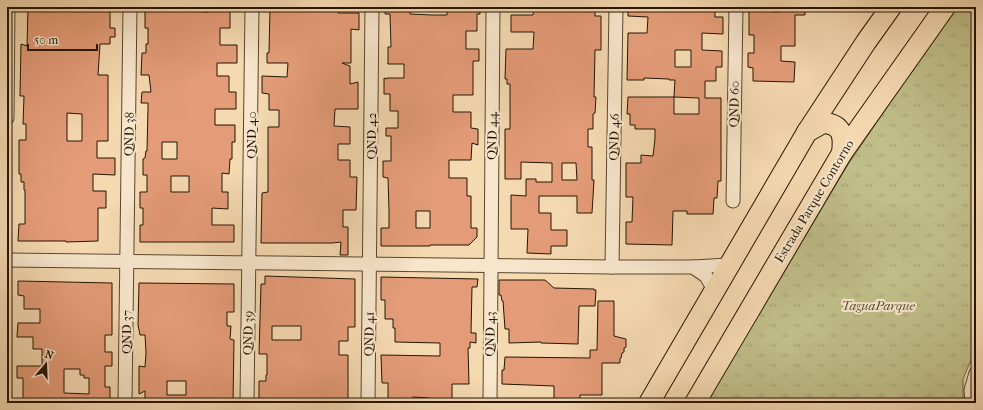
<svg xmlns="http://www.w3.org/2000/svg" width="983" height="410" viewBox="0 0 983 410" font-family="'IM FELL French Canon',serif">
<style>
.park{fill:url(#park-tufts);stroke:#726a46}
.building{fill:#e49c78;stroke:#241503;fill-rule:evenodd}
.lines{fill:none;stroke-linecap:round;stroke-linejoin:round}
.minor-casing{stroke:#58462e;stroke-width:15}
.highway-casing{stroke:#241503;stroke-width:22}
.minor{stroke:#f8e6cc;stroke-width:13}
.highway{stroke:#f5d9b1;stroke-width:20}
.labels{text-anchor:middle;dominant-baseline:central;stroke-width:4;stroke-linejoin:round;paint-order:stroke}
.street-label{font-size:13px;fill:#241503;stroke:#f8e6cc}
.park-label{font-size:13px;font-style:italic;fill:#5b5032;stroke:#f8e6cc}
</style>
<defs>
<pattern id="park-tufts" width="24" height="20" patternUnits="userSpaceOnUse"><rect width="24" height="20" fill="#c0be89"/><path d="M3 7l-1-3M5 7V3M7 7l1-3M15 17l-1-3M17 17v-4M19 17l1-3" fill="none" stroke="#a5a275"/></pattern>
</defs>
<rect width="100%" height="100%" fill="#f5d9b1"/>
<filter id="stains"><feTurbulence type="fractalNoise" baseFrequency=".005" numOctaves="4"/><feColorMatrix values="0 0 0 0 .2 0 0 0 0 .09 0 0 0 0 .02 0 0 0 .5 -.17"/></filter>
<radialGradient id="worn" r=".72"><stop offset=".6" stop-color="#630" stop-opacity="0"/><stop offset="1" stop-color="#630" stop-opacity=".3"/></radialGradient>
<path class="park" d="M955 7H976V348L963 379V403H706L847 166Z"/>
<g class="building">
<path d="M28 7H110V28H115V37H110V44H100L98 75H108V141H97V158H115V175L93 174V191H106V208H98V241L66 242V241H18L19 224H25V190H24V182H21V174H19V140H26V124H23L24 96H20L21 44 27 46ZM67 113 82 114V141H67Z"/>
<path d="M145 7H189V11L208 12V7H230V28H220V45H237V63H217V76H229V92H236V109H215V125H235V142H232V159H230L229 174 222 173V192H228V209L212 208V225H234V242H140V225H143V208H140V192H147V175H143V159L145 158 146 151H147L148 108V103H141L142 92H151L149 75H141L142 53H146V44H148V28H145ZM162 142H177V159H162ZM171 176H189V192H171Z"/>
<path d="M270 7H338V13H359V30L351 29V63H342L350 66V84L358 82V109H335L334 126 350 127V144H338V160H350V177H357L356 210H343V227H348V255H340L341 242 332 243H261L262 193 268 192V127H279V110H269V94L262 93V76L287 77 288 63H267V53H269Z"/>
<path d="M386 7H410V14L432 15H447V7H480V14H477V31H466V49H479V61H473V95H453V112H471V128L478 129V145L472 143 471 160H449V178H467V196H471V228H477V237L469 245H430V246H381V228H389V211L388 178 383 177V161H391V136H386V128H398V111H390V94H384V78L387 79V78H404V64H388V47H391L390 14H385ZM416 211H430V228H416Z"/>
<path d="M534 7H595V16H601V50H595L594 97H596L595 113 593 114V129H588V147H592V180H594L592 213H577V196H539V213H551V230H567V246H551V254L527 253 528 229H511V195L526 196V179H536V182H552V163L521 162V179H505V129H510V84H507V79H505L506 49H533L534 32H511V15H533ZM562 163H576L577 180H562Z"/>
<path d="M628 7H696V11H715V17H723V34L702 33V50L722 51V67H716V81H705V98H721V181H718L717 198H714L713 214H687V211H673L672 245 626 244V222H632L633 197H626V163H641V155L653 156 655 139V129H635V125H630V114H627L628 97H674V114H699V98L674 97 675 80H669V79L644 78V80H627L628 33H647L648 17 628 16ZM675 50H691V67H675Z"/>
<path d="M749 7H774V12L788 11 789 7H805V15H795V46H781V61L795 62 794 82 753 81V68L748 67V53H754V35H749Z"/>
<path d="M265 276 355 279V327H348V341H339V355H348V403H259V381H266V375H267V354H259L261 284H265ZM272 326H301V340H272Z"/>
<path d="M381 277 478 279 477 287H472L471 333H476V343L470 342V348H468L469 384H452V403H428L429 398 413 397V403H388V383H382L381 355 440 356V343L395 342V328H393V319H385V300H381Z"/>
<path d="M499 280H545L554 288 594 289V290H596L595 306H579L578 344 541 343V342L509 343V329H505L503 301H502L501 295H499Z"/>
<path d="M18 281 112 283V335H105V352H112V366H105V387H110V403H23V378H17V366H42V349H33V337H17L18 323H40V309H24V296L18 295ZM64 369H80V375H84V378H89V394L64 393Z"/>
<path d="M139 283 234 284V312H227V326H231L230 339 234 340 233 403H204V401H189V403H145V391L139 394V366L145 367 146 353 145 335H140L138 325ZM167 381H186V395H167Z"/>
<path d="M598 301H614V336L626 339V347L625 348H624V352L622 353 621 358H620V363H602V395H580V403H554V386L502 384V370H504L505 357 590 358V350H597Z"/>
</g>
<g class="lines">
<g class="minor-casing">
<g id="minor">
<path d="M7 118 8 7"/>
<path d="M733 201 736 7"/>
<path d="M7 260 612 267H693L728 265"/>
<path d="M612 267 616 7"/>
<path d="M693 267 706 276 714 290"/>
<path d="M125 403 130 7"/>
<path d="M247 403 252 7"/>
<path d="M368 403 372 7"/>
<path d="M490 403 493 7"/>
<path d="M972 403 971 390 976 373"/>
</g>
</g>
<g class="highway-casing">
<g id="highway">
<path d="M807 132 823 123C843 124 844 137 842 153"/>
<path d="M649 403 807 132 866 42 891 7"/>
<path d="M695 403 842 153 945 7"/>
</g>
</g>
<use href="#minor" class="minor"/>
<use href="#highway" class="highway"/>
</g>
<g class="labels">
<g class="street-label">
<text transform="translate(734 104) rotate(-89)">QND 60</text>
<text transform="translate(129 134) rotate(-89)">QND 38</text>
<text transform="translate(251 135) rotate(-90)">QND 40</text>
<text transform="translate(371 136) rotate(-90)">QND 42</text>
<text transform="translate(492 136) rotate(-89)">QND 44</text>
<text transform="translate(614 137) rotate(-89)">QND 46</text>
<text transform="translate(814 201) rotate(-59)">Estrada Parque Contorno</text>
<text transform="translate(126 332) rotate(-90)">QND 37</text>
<text transform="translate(248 333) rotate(-89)">QND 39</text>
<text transform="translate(369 334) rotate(-89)">QND 41</text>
<text transform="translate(490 334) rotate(-89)">QND 43</text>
</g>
<g class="park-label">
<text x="878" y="305">TaguaParque</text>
</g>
</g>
<rect width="983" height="410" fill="none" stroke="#f5d9b1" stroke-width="24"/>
<rect x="8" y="8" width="967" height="394" fill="none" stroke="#241503" stroke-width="2"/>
<rect x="12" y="12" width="959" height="386" fill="none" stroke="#241503"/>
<g transform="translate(46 364) rotate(19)" stroke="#f8e6cc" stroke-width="3" paint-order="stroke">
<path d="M0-3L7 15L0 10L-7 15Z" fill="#241503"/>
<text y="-6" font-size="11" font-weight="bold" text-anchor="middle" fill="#241503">N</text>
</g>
<path d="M28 44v6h69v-6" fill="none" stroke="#241503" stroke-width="2"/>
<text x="34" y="44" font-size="12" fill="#241503" stroke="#f8e6cc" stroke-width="3" paint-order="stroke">50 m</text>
<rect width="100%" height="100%" filter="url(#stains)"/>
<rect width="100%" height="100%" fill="url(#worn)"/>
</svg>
